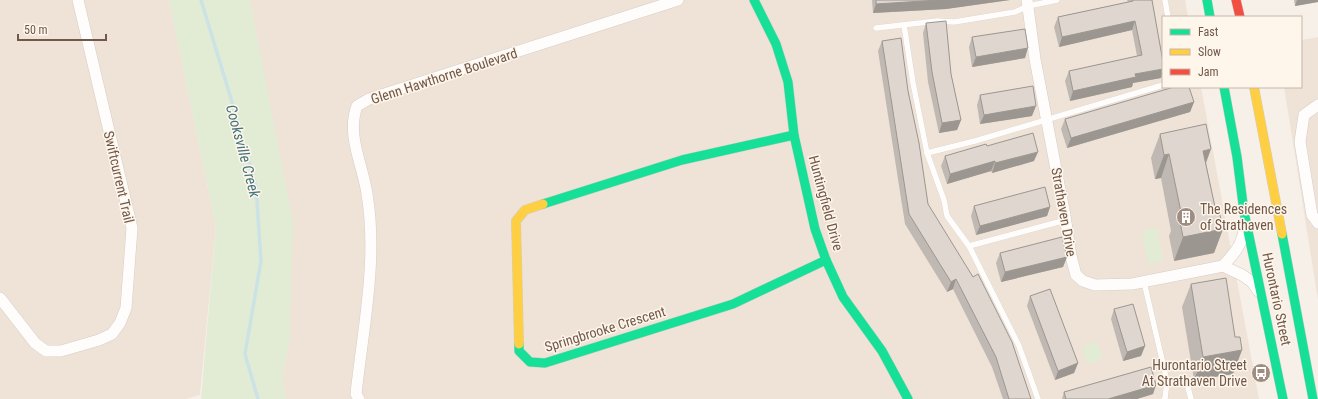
<svg xmlns="http://www.w3.org/2000/svg" width="1318" height="399" viewBox="0 0 1318 399" font-family="'Roboto Condensed',sans-serif">
<style>
.residential{fill:#efe3d7}
.green{fill:#e2ebd4}
.lines{fill:none;stroke-linecap:round;stroke-linejoin:round}
.stream{stroke:#cce3e5;stroke-width:3.5}
.lane-casing{stroke:#d5cdc7;stroke-width:6}
.street-casing{stroke:#d5cdc7;stroke-width:12}
.fast-casing{stroke:#d4cdc6;stroke-width:10}
.slow-casing{stroke:#d4cdc6;stroke-width:10}
.jam-casing{stroke:#d4cdc6;stroke-width:10}
.lane{stroke:#fefdfc;stroke-width:5.5}
.street{stroke:#fefdfc;stroke-width:11}
.fast{stroke:#16e098;stroke-width:9}
.slow{stroke:#ffcf43;stroke-width:9}
.jam{stroke:#f24e42;stroke-width:9}
.wall{fill:#c0b8b2}
.shaded-wall{fill:#9c9691}
.building{fill:#dfd6cf;stroke:#9c9691}
.labels{text-anchor:middle;dominant-baseline:central;stroke-width:3;stroke-linejoin:round;paint-order:stroke}
.street-label{font-size:14px;fill:#71584b;stroke:#fef6ea}
.poi-label{font-size:14px;fill:#71584b;stroke:#fef6ea;text-anchor:start}
.water-label{font-size:15px;font-style:italic;fill:#43747d;stroke:#fef6ea}
</style>
<rect width="100%" height="100%" fill="#f6f0e9"/>
<g class="residential">
<path d="M0 0H169L216 227 200 395 186 399H0Z"/>
<path d="M250 0H1185L1188 17H1163V87H1201L1259 399H286L282 378 290 338 270 109Z"/>
<path d="M1318 37V300L1284 87H1301V40Z"/>
</g>
<g class="green">
<path d="M169 0H250L293 222 290 338 282 378 286 399H201L216 227Z"/>
<path d="M1157 228 1163 261 1148 264 1142 231Z"/>
<path d="M1093 342 1098 343 1102 355 1100 360 1091 363 1085 359 1082 349 1084 346Z"/>
</g>
<g class="lines">
<path class="stream" d="M201 0 229 92 256 187 261 261 245 354 258 399"/>
<g class="lane-casing">
<g id="lane">
<path d="M1165 0 1168 17"/>
<path d="M904 25 913 83 927 153 944 200 947 216 969 246 1019 346 1038 399"/>
<path d="M876 28 937 21 954 22 1015 12 1028 6 1057 0"/>
<path d="M927 153 975 141 1163 85"/>
<path d="M969 246 1066 220"/>
<path d="M1144 282 1167 381 1165 399H1164"/>
<path d="M1167 381 1179 379 1187 384 1191 399"/>
</g>
</g>
<g class="street-casing">
<g id="street">
<path d="M1027 0 1035 59 1065 216 1071 256 1076 275 1083 281 1095 285 1132 284 1223 266 1242 275 1252 282 1258 291"/>
<path d="M1318 105 1304 115 1300 142 1312 215 1318 223"/>
<path d="M1223 266C1233 255 1244 243 1244 227"/>
<path d="M0 298 35 343 46 351H61L99 340 112 334 120 323 126 308 132 228 78 0"/>
<path d="M359 399 356 394C363 328 378 260 367 194 363 165 346 135 357 106L369 99 678 0"/>
</g>
</g>
<g class="fast-casing">
<g id="fast">
<path d="M754 0 776 44 788 82 794 135 815 229 826 260 843 297 882 351 908 399"/>
<path d="M1207 0 1210 17"/>
<path d="M1224 87 1237 157 1244 212 1283 399"/>
<path d="M543 204 682 160 794 135"/>
<path d="M1282 234 1313 399"/>
<path d="M519 344V351L530 362 545 363 733 304 826 260"/>
</g>
</g>
<g class="slow-casing">
<g id="slow">
<path d="M1254 87 1282 234"/>
<path d="M519 344 516 221 525 210 543 204"/>
</g>
</g>
<g class="jam-casing">
<path id="jam" d="M1236 0 1240 17"/>
</g>
<use href="#lane" class="lane"/>
<use href="#street" class="street"/>
<use href="#fast" class="fast"/>
<use href="#slow" class="slow"/>
<use href="#jam" class="jam"/>
</g>
<g class="wall">
<path d="M872 0H1010L946 9 873 13Z"/>
<path d="M1127 0H1152L1163 62V72L1161 78 1133 83 1132 87 1070 101 1065 81 1069 71 1137 56 1132 30 1059 47 1054 27 1058 17 1128 2Z"/>
<path d="M1294 0H1318V2L1295 6Z"/>
<path d="M926 23 951 74 961 120 957 130 939 133 928 82 923 33Z"/>
<path d="M972 37 1025 58 972 67 969 47Z"/>
<path d="M882 41 908 91 928 204 1031 399H1003L992 367 953 289 947 292 905 224 878 51Z"/>
<path d="M980 95 1032 116 980 124 977 105Z"/>
<path d="M1194 102 1190 112 1067 148 1061 129 1065 119Z"/>
<path d="M1160 134 1206 163 1215 207 1223 229 1214 253 1174 261 1169 236 1171 231 1161 178 1155 179 1151 158Z"/>
<path d="M987 146 1034 161 992 173 991 171 947 184 941 166 945 156Z"/>
<path d="M974 206 1050 207 1047 216 976 235 971 216Z"/>
<path d="M1000 253 1067 257 1063 267 1001 282 996 263Z"/>
<path d="M1191 284 1235 337 1242 350 1233 374 1194 380 1182 307Z"/>
<path d="M1030 296 1078 363 1074 373 1055 380 1027 306Z"/>
<path d="M1114 309 1145 346 1141 356 1123 361 1111 319Z"/>
<path d="M1156 385 1153 394 1137 399H1062L1064 392Z"/>
</g>
<g class="shaded-wall">
<path d="M939 0H1010L946 9 873 13 876 4Z"/>
<path d="M1297 0H1318V2L1295 6Z"/>
<path d="M1135 21 1132 30 1059 47 1062 37Z"/>
<path d="M1028 48 1025 58 972 67 976 57Z"/>
<path d="M1163 69V72L1161 78 1133 83 1132 87 1070 101 1073 91 1135 74Z"/>
<path d="M1194 102 1190 112 1067 148 1071 138Z"/>
<path d="M1036 106 1032 116 980 124 984 115Z"/>
<path d="M961 120 957 130 939 133 942 123Z"/>
<path d="M1211 149 1202 174 1203 151Z"/>
<path d="M1038 152 1034 161 992 173 995 163Z"/>
<path d="M1169 154 1161 178 1155 179 1164 155Z"/>
<path d="M995 161 991 171 947 184 950 174Z"/>
<path d="M1050 207 1047 216 976 235 980 226Z"/>
<path d="M1223 229 1214 253 1174 261 1183 237Z"/>
<path d="M1067 257 1063 267 1001 282 1005 272Z"/>
<path d="M956 279 953 289 947 292 951 282Z"/>
<path d="M1145 346 1141 356 1123 361 1127 352Z"/>
<path d="M1242 350 1233 374 1194 380 1203 357Z"/>
<path d="M1078 363 1074 373 1055 380 1058 371Z"/>
<path d="M1156 385 1153 394 1137 399H1108Z"/>
</g>
<g class="building">
<path d="M876 0H939L876 4Z"/>
<path d="M1133 0H1152L1163 62V69L1135 74 1136 77 1073 91 1069 71 1142 55 1135 21 1062 37 1058 17 1133 1Z"/>
<path d="M946 21 951 74 961 120 942 123 932 72 926 23Z"/>
<path d="M1025 29 1028 48 976 57 972 37Z"/>
<path d="M901 38 908 91 919 143 928 204 973 277 978 274 1012 342 1031 399H1009L996 357 956 279 951 282 909 214 882 41Z"/>
<path d="M1033 86 1036 106 984 115 980 95Z"/>
<path d="M1174 87H1189L1194 102 1071 138 1065 119Z"/>
<path d="M1206 124 1211 149 1203 151 1215 207 1218 206 1223 229 1183 237 1178 212H1181L1169 154 1164 155 1160 134Z"/>
<path d="M1033 133 1038 152 995 163V161L950 174 945 156 986 144 987 146Z"/>
<path d="M1045 187 1050 207 980 226 974 206Z"/>
<path d="M1062 237 1067 257 1005 272 1000 253Z"/>
<path d="M1226 278 1235 337H1240L1242 350 1203 357 1191 284Z"/>
<path d="M1050 289 1078 363 1058 371 1030 296Z"/>
<path d="M1133 304 1145 346 1127 352 1114 309Z"/>
<path d="M1151 367 1156 385 1108 399H1066L1064 392Z"/>
</g>
<defs>
<g id="building-disc" transform="scale(1)"><circle r="9.5" fill="#a08d82" stroke="#fef6ea"/><path d="M-4-6H4V6H1V3H-1V6H-4ZM-2.5-4.3h1.7v1.8h-1.7ZM.8-4.3h1.7v1.8H.8ZM-2.5-1h1.7V.8h-1.7ZM.8-1h1.7V.8H.8Z" fill="#fff"/></g>
<g id="bus-disc" transform="scale(1)"><circle r="9.5" fill="#a08d82" stroke="#fef6ea"/><path d="M-5-6H5V4H4V6H2V4H-2V6H-4V4H-5ZM-3.5-4V0h7V-4ZM-3.5 1.2v1.5H-2V1.2ZM2 1.2v1.5H3.5V1.2Z" fill="#fff"/></g>
</defs>
<g fill-rule="evenodd">
<use href="#building-disc" x="1186" y="217"/>
<use href="#bus-disc" x="1261" y="373"/>
</g>
<g class="labels">
<g class="street-label">
<text transform="translate(444 76) rotate(-18)">Glenn Hawthorne Boulevard</text>
<text transform="translate(119 177) rotate(77)">Swiftcurrent Trail</text>
<text transform="translate(826 203) rotate(75)">Huntingfield Drive</text>
<text transform="translate(1064 212) rotate(80)">Strathaven Drive</text>
<text transform="translate(1277 299) rotate(78)">Hurontario Street</text>
<text transform="translate(605 329) rotate(-17)">Springbrooke Crescent</text>
</g>
<g class="poi-label">
<text x="1200" y="209">The Residences<tspan x="1200" dy="16">of Strathaven</tspan></text>
<text x="1247" y="365" text-anchor="end">Hurontario Street<tspan x="1247" dy="16">At Strathaven Drive</tspan></text>
</g>
<g class="water-label">
<text transform="translate(243 151) rotate(75)">Cooksville Creek</text>
</g>
</g>
<rect x="1162" y="16" width="140" height="72" fill="#fef6ea" stroke="#c6b7aa"/>
<rect x="1170" y="29" width="20" height="6" fill="#16e098" stroke="#c6b7aa"/>
<text x="1198" y="36" font-size="12" fill="#71584b">Fast</text>
<rect x="1170" y="49" width="20" height="6" fill="#ffcf43" stroke="#c6b7aa"/>
<text x="1198" y="56" font-size="12" fill="#71584b">Slow</text>
<rect x="1170" y="69" width="20" height="6" fill="#f24e42" stroke="#c6b7aa"/>
<text x="1198" y="76" font-size="12" fill="#71584b">Jam</text>
<path d="M18 34v6h88v-6" fill="none" stroke="#71584b" stroke-width="2"/>
<text x="24" y="34" font-size="12" fill="#71584b" stroke="#fef6ea" stroke-width="3" paint-order="stroke">50 m</text>
</svg>
